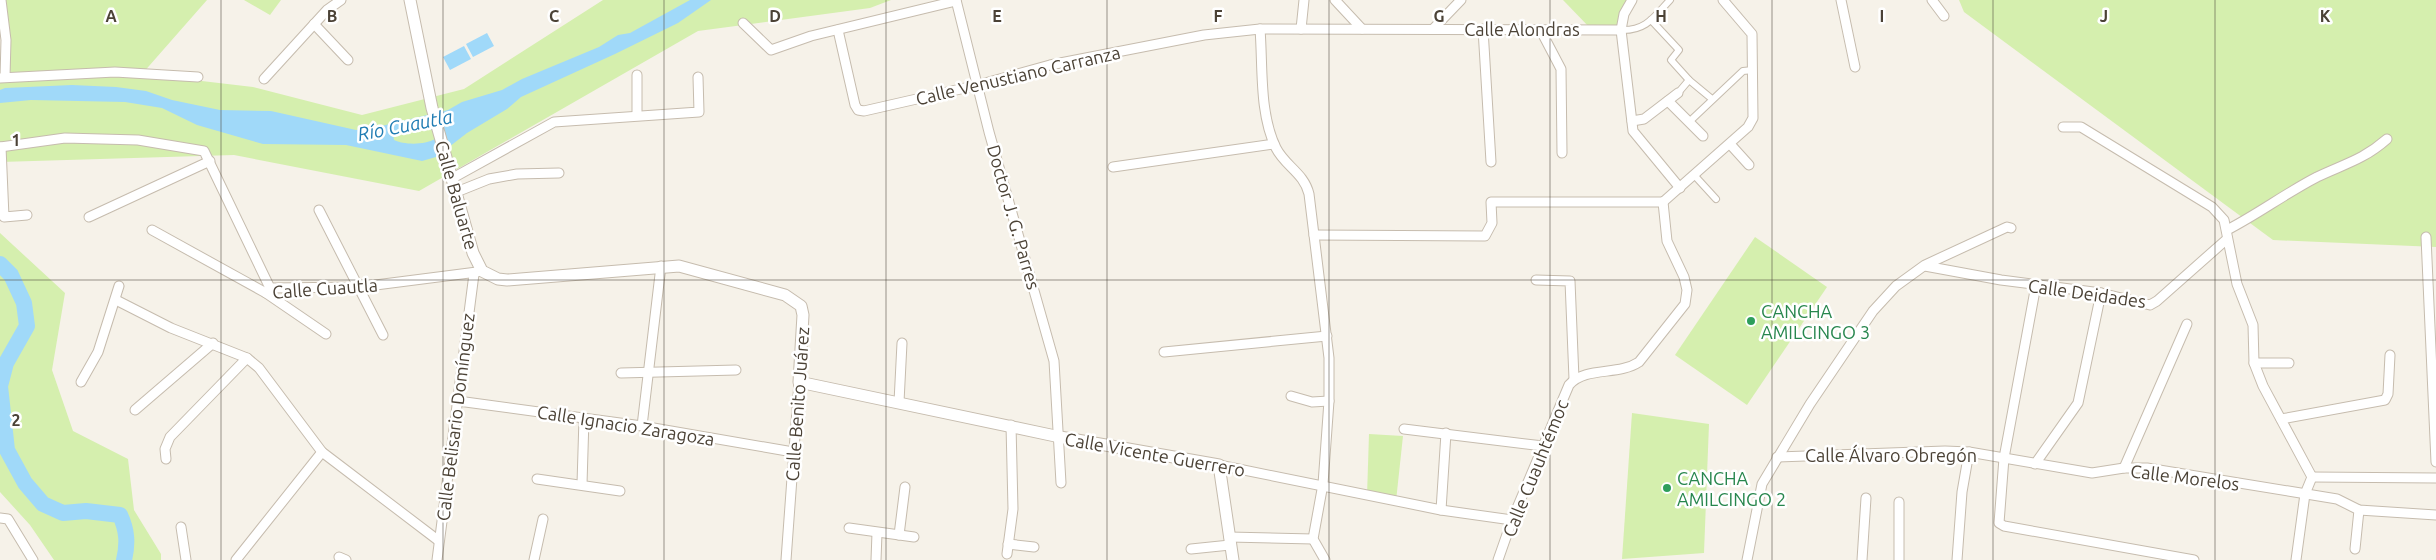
<svg xmlns="http://www.w3.org/2000/svg" width="2436" height="560" viewBox="0 0 2436 560" font-family="Ubuntu,sans-serif">
<style>
.green{fill:#d5efae}
.water{fill:#a0d9f9;fill-rule:evenodd}
.lines{fill:none;stroke-linecap:round;stroke-linejoin:round}
.river{stroke:#a0d9f9;stroke-width:16}
.pedestrian-casing{stroke:#c6bcae;stroke-width:8}
.minor-casing{stroke:#c6bcae;stroke-width:11}
.tertiary-casing{stroke:#c6bcae;stroke-width:13}
.pedestrian{stroke:#fff;stroke-width:6}
.minor{stroke:#fff;stroke-width:9}
.tertiary{stroke:#fff;stroke-width:11}
.grid{fill:none;stroke:#4b4236;stroke-width:1;stroke-opacity:0.55}
.leisure-dot{fill:#2e9e5b;stroke:#fff;stroke-width:2}
.labels{text-anchor:middle;dominant-baseline:central;stroke-width:5;stroke-linejoin:round;paint-order:stroke}
.street-label{font-size:18px;fill:#4b4236;stroke:#fff}
.leisure-label{font-size:18px;fill:#27864d;stroke:#fff;text-anchor:start}
.water-label{font-size:19px;font-style:italic;fill:#207cb3;stroke:#fff}
.grid-label{font-size:16px;text-anchor:middle;font-weight:bold;fill:#4b4236;stroke:#fff;stroke-width:5;stroke-linejoin:round;paint-order:stroke}
</style>
<rect width="100%" height="100%" fill="#f6f2e9"/>
<g class="green">
<path d="M0 0H207L142 74 253 87 362 115 464 89 603 0H891L870 8 698 31 419 191 234 155 0 162V79L11 76Z"/>
<path d="M244 0H281L270 15Z"/>
<path d="M1563 0H1632L1621 30 1591 29Z"/>
<path d="M1959 0H2436V247L2273 240 1964 12Z"/>
<path d="M0 233 65 293 52 370 73 431 128 459 134 510 161 554V560H54L30 525 0 492Z"/>
<path d="M1755 237 1827 287 1747 405 1675 355Z"/>
<path d="M1632 413 1709 424 1704 553 1622 559Z"/>
<path d="M1369 434 1403 436 1396 501 1367 496Z"/>
</g>
<g class="water">
<path d="M690 0H711L678 23 615 54 521 97 507 109 467 133 436 157 422 161 346 145 263 144 197 125 162 108 125 102 31 100 0 103V90L5 88 72 85 116 87 146 91 172 100 220 110 271 111 356 130 369 129 448 110 462 102 502 90 522 79 599 47 618 35 630 33ZM405 129H430L436 133 435 139C425 145 404 145 394 140L393 134Z"/>
<path d="M487 33 494 46 473 57 466 44Z"/>
<path d="M464 46 471 59 450 70 443 57Z"/>
</g>
<g class="lines">
<path class="river" d="M0 264 11 275 24 303 27 326 6 363 0 386 7 450 25 483 43 504 63 513 86 511 120 515C127 530 128 543 124 560"/>
<g class="pedestrian-casing">
<g id="pedestrian">
<path d="M1651 20 1679 50 1671 60 1689 80 1712 99"/>
<path d="M1621 30C1646 31 1654 17 1670 0"/>
<path d="M1678 93 1689 80"/>
<path d="M1689 122 1743 71 1753 70"/>
<path d="M1695 176 1716 199"/>
</g>
</g>
<g class="minor-casing">
<g id="minor">
<path d="M1 0 6 40 5 77"/>
<path d="M956 0 989 132 1054 361 1061 483"/>
<path d="M1335 0 1362 29"/>
<path d="M1632 0 1624 14 1621 30 1633 131 1680 188"/>
<path d="M1841 0 1855 67"/>
<path d="M1932 0 1944 16"/>
<path d="M743 23 771 50 811 36 956 1"/>
<path d="M314 24 348 60"/>
<path d="M1434 28 1461 0"/>
<path d="M1260 29C1263 67 1259 113 1276 148 1285 166 1304 173 1309 194L1329 358V401L1323 484 1313 539 1325 560"/>
<path d="M1301 29 1304 0"/>
<path d="M1483 29 1491 162"/>
<path d="M1540 29 1561 69 1562 153"/>
<path d="M838 30 855 105 858 110 864 111 978 85 1050 65 1204 35 1260 29 1621 30"/>
<path d="M637 75V115"/>
<path d="M0 78 115 72 198 77"/>
<path d="M264 79 327 10 341 0"/>
<path d="M1668 101 1703 136"/>
<path d="M1632 121 1644 119 1678 93"/>
<path d="M2063 127H2081L2212 207 2224 220 2237 284 2253 325 2254 363 2263 386 2312 477"/>
<path d="M1730 144 1749 165"/>
<path d="M0 147 65 138 138 140 204 151 270 288"/>
<path d="M1 147 4 217 27 215"/>
<path d="M1113 167 1274 144"/>
<path d="M451 179 554 122 699 112 698 77"/>
<path d="M454 193 489 179 517 174 559 173"/>
<path d="M1663 202 1748 127 1753 118 1752 34 1723 0"/>
<path d="M319 210 383 335"/>
<path d="M89 217 210 161"/>
<path d="M152 230 266 293 326 334"/>
<path d="M2227 230C2258 214 2286 193 2317 177 2344 164 2363 160 2387 139"/>
<path d="M1314 235 1485 236 1492 223 1491 202H1663"/>
<path d="M2426 237 2436 462"/>
<path d="M1925 266 2001 280 2101 293 2150 305 2157 301 2227 239"/>
<path d="M1536 280 1570 281 1574 379"/>
<path d="M2036 285 2004 458 1999 523 2004 526 2194 560"/>
<path d="M266 293 270 288 360 287 477 272"/>
<path d="M116 300 171 328 247 358 259 368 322 452 439 541"/>
<path d="M1164 352 1327 336"/>
<path d="M2254 363H2289"/>
<path d="M621 373 736 370"/>
<path d="M81 382 98 352 119 286"/>
<path d="M1291 396 1312 402 1329 401"/>
<path d="M458 401 642 426 793 452"/>
<path d="M899 402 902 343"/>
<path d="M135 410 213 343"/>
<path d="M2281 419 2385 400 2388 394 2390 355"/>
<path d="M642 426 661 266"/>
<path d="M1404 429 1543 446"/>
<path d="M1777 457 1945 451 1969 452 2092 473 2124 468H2147L2337 499 2359 510 2436 515"/>
<path d="M166 459 165 449 170 437 247 358"/>
<path d="M2035 464 2078 403 2101 293"/>
<path d="M1219 465 1441 510 1512 520"/>
<path d="M2124 468 2187 324"/>
<path d="M2312 477 2436 478"/>
<path d="M537 479 620 491"/>
<path d="M582 484 584 418"/>
<path d="M1899 502V560"/>
<path d="M1441 510 1446 433"/>
<path d="M0 518 8 519 33 560"/>
<path d="M181 527 186 560"/>
<path d="M849 528 914 537"/>
<path d="M899 535 905 487"/>
<path d="M1229 537 1313 539"/>
<path d="M1008 544 1034 547"/>
<path d="M1191 549 1230 545"/>
<path d="M2355 549 2359 510"/>
<path d="M1007 554 1013 509 1011 425"/>
<path d="M339 557 346 560"/>
<path d="M236 560 322 452"/>
<path d="M437 560 474 274"/>
<path d="M534 560 543 519"/>
<path d="M786 560 799 382"/>
<path d="M876 560 877 533"/>
<path d="M1498 560 1512 520 1569 385C1586 366 1618 376 1639 362L1685 304 1687 290 1684 277 1667 241 1663 202"/>
<path d="M1747 560 1762 484 1810 404 1873 311 1896 286 1925 265 2007 227 2011 228"/>
<path d="M1862 560 1866 498"/>
<path d="M1957 560 1962 492 1969 452"/>
<path d="M2296 560 2305 494 2312 477"/>
</g>
</g>
<g class="tertiary-casing">
<path id="tertiary" d="M410 0 432 108 473 253 482 271 498 279 507 280 679 266 785 295 801 306 803 315 799 382 1060 437 1219 465 1233 560"/>
</g>
<use href="#pedestrian" class="pedestrian"/>
<use href="#minor" class="minor"/>
<use href="#tertiary" class="tertiary"/>
</g>
<path class="grid" d="M221 0V560M443 0V560M664 0V560M886 0V560M1107 0V560M1329 0V560M1550 0V560M1772 0V560M1993 0V560M2215 0V560M0 280H2436"/>
<g class="leisure-dot">
<circle cx="1751" cy="321" r="5"/>
<circle cx="1667" cy="488" r="5"/>
</g>
<g class="labels">
<g class="street-label">
<text x="1522" y="29">Calle Alondras</text>
<text transform="translate(1018 75) rotate(-13)">Calle Venustiano Carranza</text>
<text transform="translate(457 195) rotate(74)">Calle Baluarte</text>
<text transform="translate(1014 217) rotate(74)">Doctor J. G. Parres</text>
<text transform="translate(325 288) rotate(-4)">Calle Cuautla</text>
<text transform="translate(2087 293) rotate(8)">Calle Deidades</text>
<text transform="translate(797 404) rotate(-86)">Calle Benito Juárez</text>
<text transform="translate(455 417) rotate(-83)">Calle Belisario Domínguez</text>
<text transform="translate(626 425) rotate(9)">Calle Ignacio Zaragoza</text>
<text transform="translate(1155 454) rotate(10)">Calle Vicente Guerrero</text>
<text x="1891" y="455">Calle Álvaro Obregón</text>
<text transform="translate(1535 468) rotate(-68)">Calle Cuauhtémoc</text>
<text transform="translate(2185 477) rotate(7)">Calle Morelos</text>
</g>
<g class="leisure-label">
<text x="1761" y="311">CANCHA<tspan x="1761" dy="21">AMILCINGO 3</tspan></text>
<text x="1677" y="478">CANCHA<tspan x="1677" dy="21">AMILCINGO 2</tspan></text>
</g>
<g class="water-label">
<text transform="translate(405 125) rotate(-11)">Río Cuautla</text>
</g>
</g>
<g class="grid-label">
<text x="111" y="22">A</text>
<text x="332" y="22">B</text>
<text x="554" y="22">C</text>
<text x="775" y="22">D</text>
<text x="997" y="22">E</text>
<text x="1218" y="22">F</text>
<text x="1439" y="22">G</text>
<text x="1661" y="22">H</text>
<text x="1882" y="22">I</text>
<text x="2104" y="22">J</text>
<text x="2325" y="22">K</text>
<text x="16" y="146">1</text>
<text x="16" y="426">2</text>
</g>
</svg>
